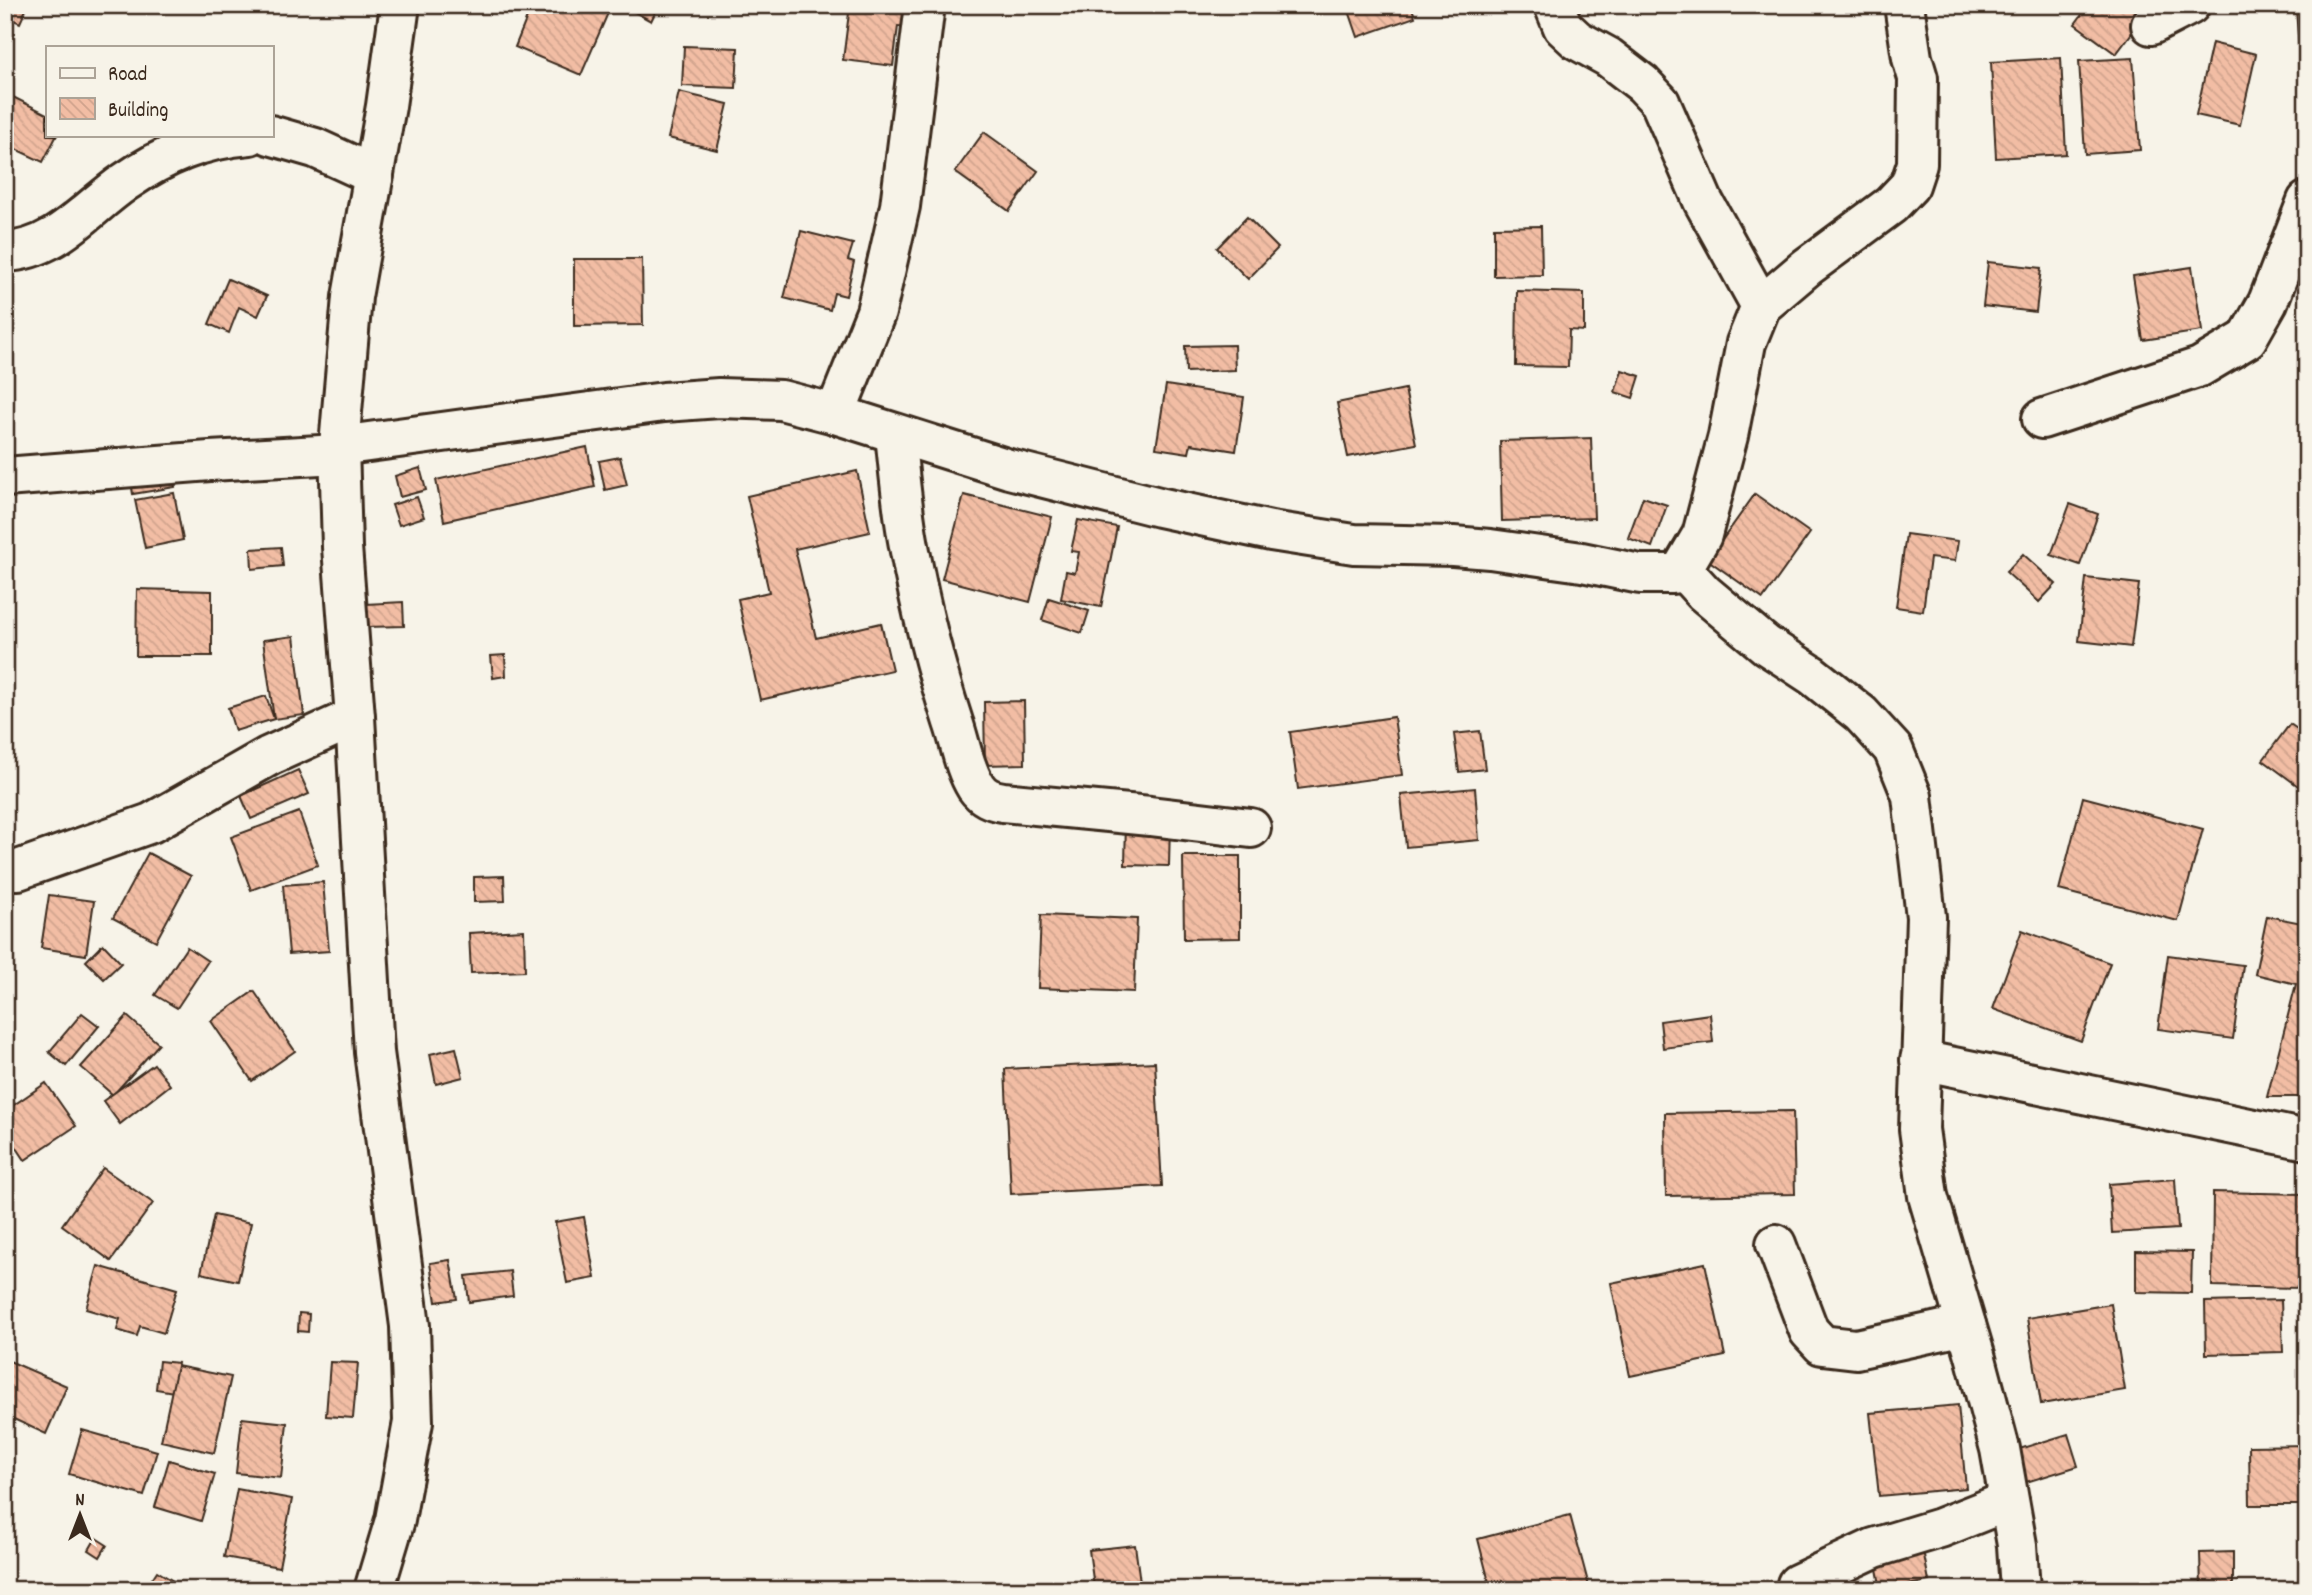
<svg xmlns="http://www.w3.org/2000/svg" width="2312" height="1595" viewBox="0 0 2312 1595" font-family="Dekko,sans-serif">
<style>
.building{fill:url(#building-back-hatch);stroke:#3b2a1e;stroke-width:2}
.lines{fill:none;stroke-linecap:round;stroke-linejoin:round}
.minor-casing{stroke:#3b2a1e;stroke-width:44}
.minor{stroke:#f7f3e8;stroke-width:38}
</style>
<defs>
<pattern id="building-back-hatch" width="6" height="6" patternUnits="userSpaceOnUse" patternTransform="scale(1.75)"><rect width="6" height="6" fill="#f2bda4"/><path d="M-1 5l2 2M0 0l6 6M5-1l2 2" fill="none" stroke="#d0a38d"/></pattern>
</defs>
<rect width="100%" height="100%" fill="#f7f3e8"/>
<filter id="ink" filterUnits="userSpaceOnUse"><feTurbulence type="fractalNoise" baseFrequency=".0143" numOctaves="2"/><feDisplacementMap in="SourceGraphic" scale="14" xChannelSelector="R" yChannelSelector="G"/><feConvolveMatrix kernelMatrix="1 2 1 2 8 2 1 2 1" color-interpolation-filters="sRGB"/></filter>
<g filter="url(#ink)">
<g class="building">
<path d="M5 5H28L20 23 5 16Z"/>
<path d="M532 5H591L608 13 581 75 515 47Z"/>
<path d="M622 5H659L651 21Z"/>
<path d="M850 5H913L910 27 898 26 893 66 843 60Z"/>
<path d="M1347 5H1411L1415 17 1358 37Z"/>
<path d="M2089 5H2142L2149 10 2116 54 2075 24Z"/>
<path d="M2307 9V87H2302L2296 10Z"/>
<path d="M2212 43 2256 54 2240 125 2196 115Z"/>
<path d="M684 46 738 48 736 88 682 86Z"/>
<path d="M2061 58 2066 154 1996 158 1991 62Z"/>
<path d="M2133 58 2140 150 2085 154 2079 61Z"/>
<path d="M679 92 728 104 717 150 668 138Z"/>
<path d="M5 93 47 114V135H57L43 162 5 144Z"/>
<path d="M984 132 1038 171 1009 211 955 172Z"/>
<path d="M1247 217 1278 248 1248 279 1217 248Z"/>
<path d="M1541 226 1542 275 1494 276V227Z"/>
<path d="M801 231 853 244 848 260 854 262 846 296 834 293 830 310 784 298Z"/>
<path d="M574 259H642L643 325 574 326Z"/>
<path d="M1988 262 2041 268 2036 312 1983 306Z"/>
<path d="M2192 267 2202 331 2143 340 2133 276Z"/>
<path d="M228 279 267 296 258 316 239 307 229 333 209 324Z"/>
<path d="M1517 291 1584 293V331L1569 330 1568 367 1516 366Z"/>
<path d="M1234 345 1235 370 1186 372 1185 346Z"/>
<path d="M1622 370 1640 376 1633 398 1615 392Z"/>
<path d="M1166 385 1244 397 1236 451 1191 444 1189 453 1156 448Z"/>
<path d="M1405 389 1416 444 1348 457 1337 403Z"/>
<path d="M1591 438 1594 518 1502 521 1500 441Z"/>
<path d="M587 447 595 487 444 521 436 480Z"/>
<path d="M620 457 627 485 605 490 599 461Z"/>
<path d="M172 468 175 487 133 494 130 476Z"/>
<path d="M420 468 426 490 400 497 395 476Z"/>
<path d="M857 471 870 532 795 549 816 638 881 623 892 670 760 700 738 599 769 592 747 496Z"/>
<path d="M174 493 183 540 145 548 135 500Z"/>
<path d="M1755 494 1810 533 1763 599 1708 560Z"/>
<path d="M964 495 1052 517 1030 602 942 579Z"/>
<path d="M417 497 424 517 399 525 392 505Z"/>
<path d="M1643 497 1667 505 1652 547 1628 538Z"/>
<path d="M2070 504 2098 514 2080 565 2051 555Z"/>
<path d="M1078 520 1117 527 1101 607 1061 599 1066 571 1075 573 1079 552 1071 551Z"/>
<path d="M1906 534 1958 541 1955 561 1930 558 1923 611 1896 607Z"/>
<path d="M281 547 283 566 252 569 251 549Z"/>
<path d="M2023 554 2056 584 2039 602 2006 572Z"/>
<path d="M2086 578 2139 584 2131 647 2079 641Z"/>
<path d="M137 589 212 591V656H136Z"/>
<path d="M1049 598 1089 611 1082 633 1042 620Z"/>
<path d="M403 602 404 626 367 627 366 604Z"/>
<path d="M294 636 304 715 274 719 263 640Z"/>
<path d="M505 655 506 676 493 678 491 656Z"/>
<path d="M266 696 274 719 235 731 228 708Z"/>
<path d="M1024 701 1025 764 985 765 984 702Z"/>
<path d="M1394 717 1402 775 1298 789 1290 732Z"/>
<path d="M2290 724 2307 736V775L2298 786 2263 760Z"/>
<path d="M1480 731 1485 769 1459 772 1454 734Z"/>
<path d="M298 770 309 794 251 819 241 796Z"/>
<path d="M1475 788 1479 840 1406 847 1401 795Z"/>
<path d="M2083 797 2203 829 2178 921 2059 890Z"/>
<path d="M299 812 318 865 251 890 231 837Z"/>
<path d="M1126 820 1170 822 1169 866 1125 865Z"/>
<path d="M148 853 191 876 156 941 113 918Z"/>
<path d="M1183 856H1240V938L1184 939Z"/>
<path d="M504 876 505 901 474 902V877Z"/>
<path d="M323 882 329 951 289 954 283 885Z"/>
<path d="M49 895 94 901 86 955 41 948Z"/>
<path d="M1041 915 1137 919 1134 992 1038 988Z"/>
<path d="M2267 916 2307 924V1097H2267L2296 984 2255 974Z"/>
<path d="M524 930 525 971 471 973 469 933Z"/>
<path d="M2022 930 2110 963 2081 1041 1993 1009Z"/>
<path d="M103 944 121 963 104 979 86 961Z"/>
<path d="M187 947 208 961 177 1008 155 995Z"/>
<path d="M2168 955 2243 965 2233 1039 2158 1029Z"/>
<path d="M254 991 295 1051 252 1081 211 1021Z"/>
<path d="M82 1013 99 1026 66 1066 49 1052Z"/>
<path d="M1710 1014 1713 1042 1663 1048 1660 1021Z"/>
<path d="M127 1016 159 1044 113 1095 81 1067Z"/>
<path d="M456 1048 463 1077 436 1084 430 1054Z"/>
<path d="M1155 1062 1162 1186 1011 1194 1005 1069Z"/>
<path d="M154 1064 170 1085 120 1124 103 1101Z"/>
<path d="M46 1083 76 1126 25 1160 13 1142 5 1147V1111Z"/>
<path d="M1793 1111 1795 1194 1666 1196 1665 1113Z"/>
<path d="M103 1168 153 1203 111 1261 62 1225Z"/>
<path d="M2175 1179 2178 1229 2112 1233 2109 1184Z"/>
<path d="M2213 1192 2302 1194 2301 1288 2212 1286Z"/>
<path d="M214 1215 251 1223 238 1281 201 1273Z"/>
<path d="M584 1217 595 1278 567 1283 555 1222Z"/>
<path d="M2136 1251 2192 1252 2191 1293 2136 1292Z"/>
<path d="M450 1260 457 1299 436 1302 430 1263Z"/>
<path d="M1705 1263 1725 1356 1630 1376 1611 1283Z"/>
<path d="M98 1266 177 1289 164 1333 140 1326 137 1336 117 1330 120 1319 86 1309Z"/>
<path d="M510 1271 513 1296 469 1302 466 1276Z"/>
<path d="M2281 1300 2283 1352 2206 1354 2205 1302Z"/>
<path d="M2111 1304 2125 1390 2041 1404 2027 1318Z"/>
<path d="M299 1313 309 1314 308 1332 298 1331Z"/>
<path d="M7 1360 67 1386 46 1434 5 1415Z"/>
<path d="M159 1361 178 1363 174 1392 156 1389Z"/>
<path d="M330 1362 358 1363 353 1418 326 1416Z"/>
<path d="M177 1366 231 1377 214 1453 161 1441Z"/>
<path d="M1958 1405 1966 1488 1879 1496 1870 1413Z"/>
<path d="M242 1418 287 1423 281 1478 236 1473Z"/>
<path d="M82 1430 157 1451 144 1496 69 1474Z"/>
<path d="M2068 1434 2078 1466 2023 1483 2013 1451Z"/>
<path d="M2307 1445V1505H2250L2249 1446Z"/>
<path d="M169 1460 215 1474 201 1521 155 1507Z"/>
<path d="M237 1489 292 1499 279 1567 224 1557Z"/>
<path d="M1570 1515 1590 1590H1491L1478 1539Z"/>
<path d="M96 1538 107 1545 100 1557 89 1550Z"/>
<path d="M1135 1545 1140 1582 1094 1587 1089 1550Z"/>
<path d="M1923 1550 1929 1581 1881 1590 1875 1558Z"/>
<path d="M2233 1552V1590H2201L2200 1553Z"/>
<path d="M157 1571 178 1584 174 1590 146 1588Z"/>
</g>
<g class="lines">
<g class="minor-casing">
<g id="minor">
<path d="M1554 5 1563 27 1577 40 1608 57 1643 84 1660 102 1703 201 1761 306"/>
<path d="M2151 25 2190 5"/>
<path d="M270 135 315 148 374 175"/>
<path d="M5 252C56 250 86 209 125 182 164 155 202 139 250 135"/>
<path d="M835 414 876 312 900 206 925 5"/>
<path d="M2042 419 2200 367 2247 339 2268 302 2307 201"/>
<path d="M895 434C899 471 902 509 909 546 920 605 934 664 953 722 960 742 964 768 976 787 983 797 991 800 1003 802L1150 816 1251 828"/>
<path d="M339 446 664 402 719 398 781 400 835 414 1009 469 1159 507 1271 531 1354 544 1453 546 1490 549 1582 562 1640 574H1673L1682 569 1702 535 1728 436 1746 343 1761 306 1807 267 1891 205 1910 185 1917 164 1918 78 1912 58 1904 5"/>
<path d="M5 477 210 461 339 454"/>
<path d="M1682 569 1704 593 1766 645 1812 675 1861 714 1893 749 1912 796 1926 917 1919 1129 1928 1196 1975 1355 2000 1449 2017 1545 2020 1590"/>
<path d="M5 870H18L151 823 269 756 355 717"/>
<path d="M1920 1060 2307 1140"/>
<path d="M1776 1244 1809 1331 1822 1345 1856 1349 1966 1325"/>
<path d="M1797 1584 1874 1548 1940 1528 2008 1501"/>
<path d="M374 1590 395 1520 413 1422 410 1326 374 1052 355 717 342 547 339 446 352 297 386 106 400 5"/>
</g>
</g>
<use href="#minor" class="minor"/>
</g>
</g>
<rect width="2312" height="1595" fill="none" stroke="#f7f3e8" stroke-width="28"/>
<rect x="14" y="14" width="2284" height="1567" fill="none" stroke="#3b2a1e" stroke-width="2.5" filter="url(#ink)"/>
<rect x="46" y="46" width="228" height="91" fill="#f7f3e8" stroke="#aca397" stroke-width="2"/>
<rect x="60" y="68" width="35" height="10" fill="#f7f3e8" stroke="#aca397" stroke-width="2"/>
<text x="108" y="80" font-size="21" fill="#3b2a1e">Road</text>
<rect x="60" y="98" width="35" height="21" fill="url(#building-back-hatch)" stroke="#aca397" stroke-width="2"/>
<text x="108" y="116" font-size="21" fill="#3b2a1e">Building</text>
<g transform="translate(80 1515)" stroke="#f7f3e8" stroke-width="5" paint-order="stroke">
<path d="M0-5L12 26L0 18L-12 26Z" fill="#3b2a1e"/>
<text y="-10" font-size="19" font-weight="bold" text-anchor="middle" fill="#3b2a1e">N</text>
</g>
</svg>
